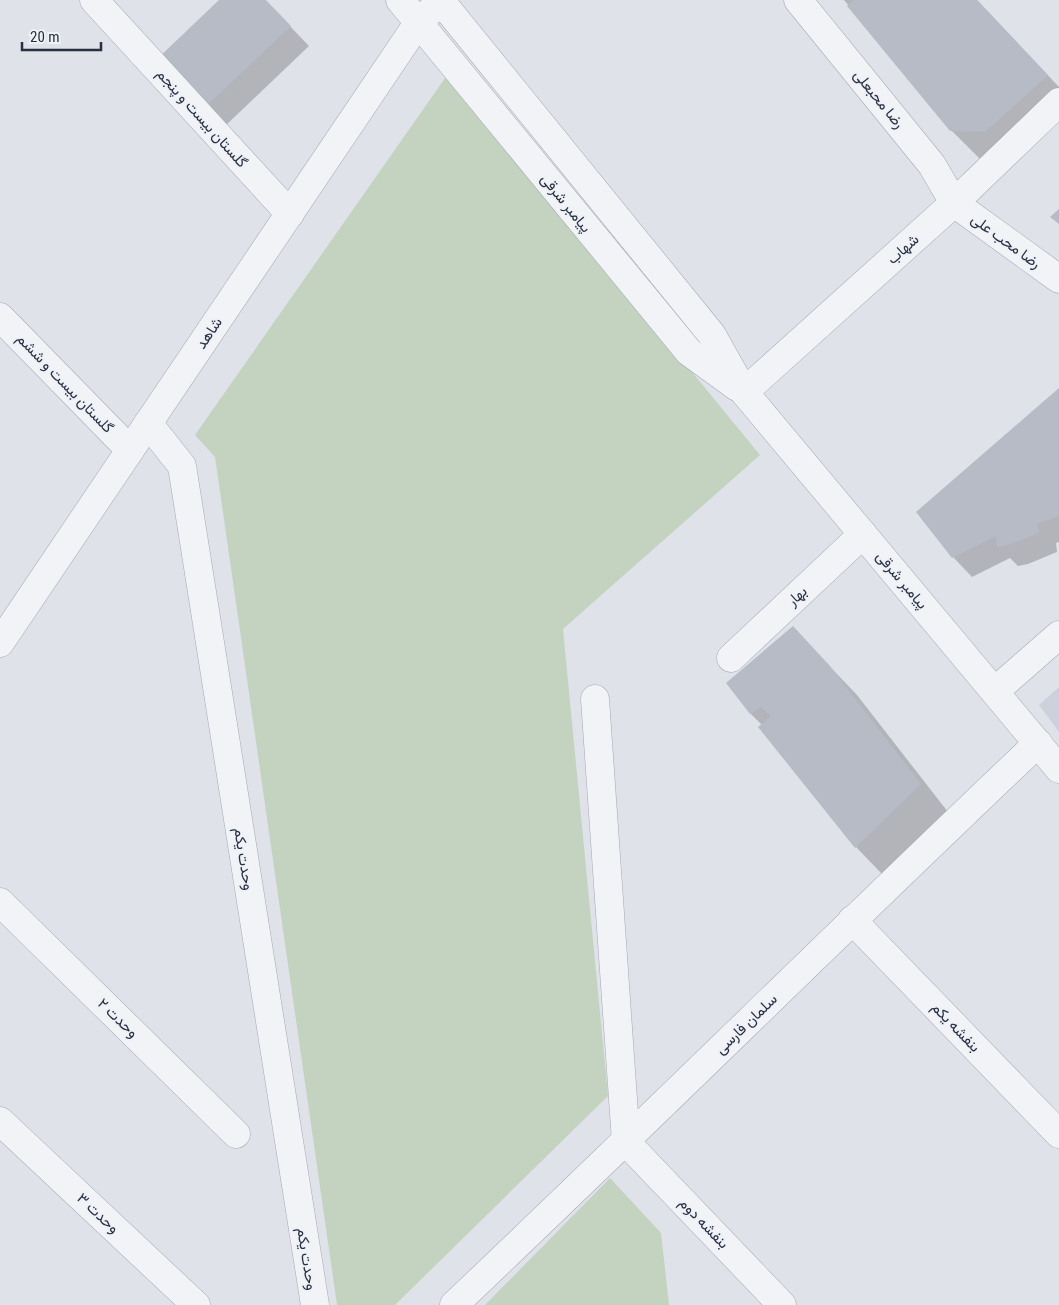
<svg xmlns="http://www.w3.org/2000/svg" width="1059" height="1305" viewBox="0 0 1059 1305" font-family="'Roboto Condensed',Vazirmatn,sans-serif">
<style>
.built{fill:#cdd1db}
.green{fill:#c3d3c0}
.shadow{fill:#0003}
.building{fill:#b6bbc6}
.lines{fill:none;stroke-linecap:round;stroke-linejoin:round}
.minor-casing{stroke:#a4a9b3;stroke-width:29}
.tertiary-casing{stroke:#a4a9b3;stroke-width:29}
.minor{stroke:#f2f3f7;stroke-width:28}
.tertiary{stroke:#f2f3f7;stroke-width:28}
.labels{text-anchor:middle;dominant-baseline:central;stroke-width:4;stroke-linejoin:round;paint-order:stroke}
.street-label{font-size:15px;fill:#272f40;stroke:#eef1f6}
</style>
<rect width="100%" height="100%" fill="#dfe2e9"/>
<path class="built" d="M1059 687V732L1039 705Z"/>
<g class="green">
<path d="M448 74 760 455 563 629 608 1096 395 1305H337L215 457 195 435Z"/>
<path d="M610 1178 661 1233 669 1305H485Z"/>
</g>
<g class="shadow">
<path d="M221 0H265L309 46 223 128 204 108Z"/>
<path d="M844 0H977L1059 87V116L1012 159 979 158 951 130Z"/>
<path d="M1059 390V542L1056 543 1057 552 1028 564 1018 566 1010 558 972 577 953 557Z"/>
<path d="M793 628 857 695 948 812 883 875 856 847 762 725 750 713Z"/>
</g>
<g class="building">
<path d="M219 0H266L291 26 203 109 156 60Z"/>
<path d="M854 0H977L1048 75 985 132 950 131 847 6Z"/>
<path d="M1059 209V224L1050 217Z"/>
<path d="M1059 388V516L1037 524 1039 533 1008 545 997 547 996 536 952 558 916 512Z"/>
<path d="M793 626 830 666 921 784 855 848 758 727 771 716 761 707 750 714 726 683Z"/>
</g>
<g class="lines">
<g class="minor-casing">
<g id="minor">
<path d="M94 0 290 214"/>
<path d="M0 317 130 450"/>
<path d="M744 392 954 203 1059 102"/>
<path d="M148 423 182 466 315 1305"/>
<path d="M0 643 418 23 441 1"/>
<path d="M731 658 863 534"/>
<path d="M595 699 626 1142 782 1305"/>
<path d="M0 902 236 1134"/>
<path d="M852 920 1059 1134"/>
<path d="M0 1121 196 1305"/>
<path d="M454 1305C650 1119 842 929 1038 743"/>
</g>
</g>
<g class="tertiary-casing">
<g id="tertiary">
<path d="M400 0 689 352 737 387"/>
<path d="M440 0 712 335 744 392 1059 769"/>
<path d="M798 0 932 165 954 203 1059 279"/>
<path d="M995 691 1059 635"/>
</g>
</g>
<use href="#minor" class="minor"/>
<use href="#tertiary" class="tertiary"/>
</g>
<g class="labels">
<g class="street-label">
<text transform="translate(879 99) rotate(51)">رضا محبعلی</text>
<text transform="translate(202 118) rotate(48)">گلستان بیست و پنجم</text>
<text transform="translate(566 203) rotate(51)">پیامبر شرقی</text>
<text transform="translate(1006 241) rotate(36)">رضا محب علی</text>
<text transform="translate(903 249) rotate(-42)">شهاب</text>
<text transform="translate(209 333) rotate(-56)">شاهد</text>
<text transform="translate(65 383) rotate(46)">گلستان بیست و ششم</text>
<text transform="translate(902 580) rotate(50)">پیامبر شرقی</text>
<text transform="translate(797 596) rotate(-43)">بهار</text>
<text transform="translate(244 859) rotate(81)">وحدت یکم</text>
<text transform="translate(118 1018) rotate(44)">وحدت ۲</text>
<text transform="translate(746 1024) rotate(-44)">سلمان فارسی</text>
<text transform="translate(956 1027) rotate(46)">بنفشه یکم</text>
<text transform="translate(98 1213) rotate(43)">وحدت ۳</text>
<text transform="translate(704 1223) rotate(46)">بنفشه دوم</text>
<text transform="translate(307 1259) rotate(81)">وحدت یکم</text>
</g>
</g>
<path d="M22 42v8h79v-8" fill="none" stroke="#272f40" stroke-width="2.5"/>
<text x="30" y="42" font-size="15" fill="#272f40" stroke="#eef1f6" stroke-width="4" paint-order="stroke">20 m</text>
</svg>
